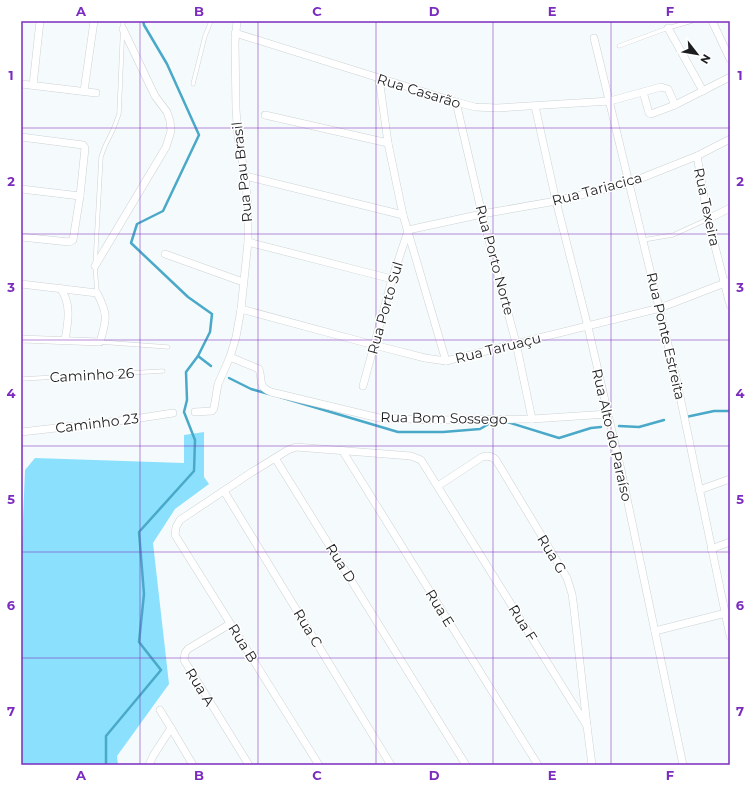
<svg xmlns="http://www.w3.org/2000/svg" width="751" height="786" viewBox="0 0 751 786" font-family="Montserrat,sans-serif">
<style>
.green{fill:#8be0fd}
.lines{fill:none;stroke-linecap:round;stroke-linejoin:round}
.stream{stroke:#4aa9c8;stroke-width:2.5}
.lane-casing{stroke:#cdd2d4;stroke-width:4.5}
.street-casing{stroke:#cdd2d4;stroke-width:8}
.lane{stroke:#fff;stroke-width:3.5}
.street{stroke:#fff;stroke-width:7}
.grid{fill:none;stroke:#7b2cbf;stroke-width:1;stroke-opacity:0.55}
.labels{text-anchor:middle;dominant-baseline:central;stroke-width:3;stroke-linejoin:round;paint-order:stroke}
.street-label{font-size:14px;fill:#1b1d1e;stroke:#fff}
.neatline{fill:none;stroke:#7b2cbf;stroke-width:1.5}
.grid-label{font-size:13px;text-anchor:middle;font-weight:bold;fill:#7b2cbf}
</style>
<rect width="100%" height="100%" fill="#f5fbfd"/>
<path class="green" d="M204 432V477L209 484 175 509 153 543 169 684 117 756 118 765H21V568L25 470 35 458 184 463V435Z"/>
<g class="lines">
<g class="stream">
<path d="M198 356 211 366"/>
<path d="M229 378 251 389 269 394"/>
<path d="M280 397 398 432H443L480 429 492 422"/>
<path d="M686 417 714 411H730"/>
<path d="M507 422 559 438 591 428 601 427"/>
<path d="M619 426 639 427 664 420"/>
<path d="M106 765V736L161 670 139 642 144 594 139 532 194 471 195 440 184 412 187 400 186 372 198 356 210 332 212 314 188 297 131 243 137 224 163 211 199 135 167 64 144 25 143 21"/>
</g>
<g class="lane-casing">
<g id="lane">
<path d="M619 46 668 28 692 21"/>
<path d="M193 84 205 36 211 21"/>
<path d="M643 240 673 235 708 219"/>
<path d="M97 293 95 266 101 157 105 146 113 130 119 114 123 21"/>
<path d="M100 342 168 347"/>
<path d="M21 379 163 371"/>
</g>
</g>
<g class="street-casing">
<g id="street">
<path d="M712 21 730 59"/>
<path d="M668 28 703 91"/>
<path d="M235 33 456 102 475 107 497 108 610 101 661 87 668 89 675 105"/>
<path d="M594 38 677 382 730 636"/>
<path d="M379 78 388 143 403 215 446 361"/>
<path d="M21 84 96 93"/>
<path d="M33 85 40 21"/>
<path d="M84 91 94 21"/>
<path d="M643 92 649 113 651 114 675 105 730 77"/>
<path d="M456 102 482 214 516 343 532 419"/>
<path d="M535 106 556 201 588 327 621 470 683 765"/>
<path d="M265 115 388 143"/>
<path d="M21 137 83 145 85 148 80 196 73 240 69 242 21 237"/>
<path d="M697 156 708 219 730 305"/>
<path d="M245 176 403 215"/>
<path d="M21 189 80 196"/>
<path d="M708 219 730 208"/>
<path d="M408 230 482 214 556 201 629 183 697 156 730 139"/>
<path d="M248 242 392 279"/>
<path d="M165 254 243 282"/>
<path d="M95 266 166 147 171 131 170 121 167 112 155 96 123 29"/>
<path d="M21 284 97 293C108 314 107 319 100 342L21 339"/>
<path d="M60 288C72 303 68 323 65 340"/>
<path d="M241 309 374 345 425 358 446 361 660 308 730 281"/>
<path d="M230 357 259 369C263 380 257 386 271 392L379 418 434 420 532 419 608 414"/>
<path d="M363 386 392 279 408 231"/>
<path d="M195 412 212 411 214 408 218 384 230 357 236 337 241 309 248 242V206L245 176 238 137 236 109 235 43 237 21"/>
<path d="M21 432 127 420 173 413"/>
<path d="M342 450 538 765"/>
<path d="M275 458 288 450 296 447 411 456 421 460 587 726"/>
<path d="M438 486 482 457C488 455 492 456 496 460L567 578 572 594 574 609 587 726 592 765"/>
<path d="M699 490 730 479"/>
<path d="M224 491 391 765"/>
<path d="M711 549 730 542"/>
<path d="M230 624 188 649 185 653 184 660 249 765"/>
<path d="M655 631 730 612"/>
<path d="M160 710 171 728 193 765"/>
<path d="M149 765 153 756 171 728"/>
<path d="M319 765 175 535 176 527 180 520 252 472 275 458 466 765"/>
</g>
</g>
<use href="#lane" class="lane"/>
<use href="#street" class="street"/>
</g>
<path class="grid" d="M140 21V765M258 21V765M376 21V765M493 21V765M611 21V765M21 128H730M21 234H730M21 340H730M21 446H730M21 552H730M21 658H730"/>
<g class="labels">
<g class="street-label">
<text transform="translate(419 91) rotate(17)">Rua Casarão</text>
<text transform="translate(242 172) rotate(-96)">Rua Pau Brasil</text>
<text transform="translate(597 189) rotate(-15)">Rua Tariacica</text>
<text transform="translate(707 207) rotate(78)">Rua Texeira</text>
<text transform="translate(495 260) rotate(75)">Rua Porto Norte</text>
<text transform="translate(385 308) rotate(-74)">Rua Porto Sul</text>
<text transform="translate(666 336) rotate(77)">Rua Ponte Estreita</text>
<text transform="translate(498 348) rotate(-14)">Rua Taruaçu</text>
<text transform="translate(92 375) rotate(-3)">Caminho 26</text>
<text transform="translate(444 418) rotate(1)">Rua Bom Sossego</text>
<text transform="translate(97 423) rotate(-7)">Caminho 23</text>
<text transform="translate(612 435) rotate(77)">Rua Alto do Paraíso</text>
<text transform="translate(552 554) rotate(59)">Rua G</text>
<text transform="translate(341 563) rotate(58)">Rua D</text>
<text transform="translate(440 608) rotate(58)">Rua E</text>
<text transform="translate(523 623) rotate(58)">Rua F</text>
<text transform="translate(308 628) rotate(59)">Rua C</text>
<text transform="translate(243 643) rotate(58)">Rua B</text>
<text transform="translate(200 687) rotate(58)">Rua A</text>
</g>
</g>
<rect width="751" height="786" fill="none" stroke="#ffffff" stroke-width="44"/>
<g transform="translate(697 54) rotate(121)" stroke="#ffffff" stroke-width="3" paint-order="stroke">
<path d="M0-3L7 15L0 10L-7 15Z" fill="#1b1d1e"/>
<text y="-6" font-size="11" font-weight="bold" text-anchor="middle" fill="#1b1d1e">N</text>
</g>
<rect x="22" y="22" width="707" height="742" class="neatline"/>
<g class="grid-label">
<text x="81" y="16">A</text>
<text x="199" y="16">B</text>
<text x="317" y="16">C</text>
<text x="434" y="16">D</text>
<text x="552" y="16">E</text>
<text x="670" y="16">F</text>
<text x="11" y="80">1</text>
<text x="740" y="80">1</text>
<text x="11" y="186">2</text>
<text x="740" y="186">2</text>
<text x="11" y="292">3</text>
<text x="740" y="292">3</text>
<text x="11" y="398">4</text>
<text x="740" y="398">4</text>
<text x="11" y="504">5</text>
<text x="740" y="504">5</text>
<text x="11" y="610">6</text>
<text x="740" y="610">6</text>
<text x="11" y="716">7</text>
<text x="740" y="716">7</text>
<text x="81" y="780">A</text>
<text x="199" y="780">B</text>
<text x="317" y="780">C</text>
<text x="434" y="780">D</text>
<text x="552" y="780">E</text>
<text x="670" y="780">F</text>
</g>
</svg>
